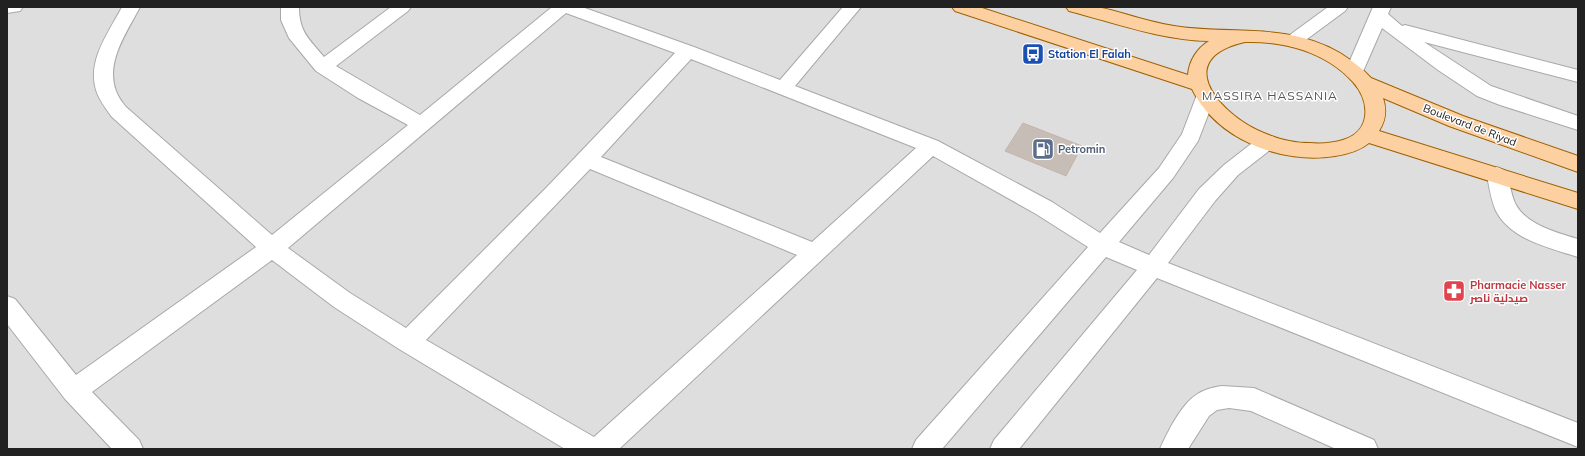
<svg xmlns="http://www.w3.org/2000/svg" width="1585" height="456" viewBox="0 0 1585 456" font-family="Mulish,Cairo,sans-serif">
<style>
.residential{fill:#dfdede}
.building{fill:#c7bdb7;stroke:#c4b4aa}
.lines{fill:none;stroke-linecap:round;stroke-linejoin:round}
.minor-casing{stroke:#a8a8a8;stroke-width:2}
.major-casing{stroke:#9f6000;stroke-width:2}
.minor{fill:#fff;fill-rule:evenodd}
.major{fill:#fdd0a1;fill-rule:evenodd}
.labels{text-anchor:middle;dominant-baseline:central;stroke-width:3;stroke-linejoin:round;paint-order:stroke}
.transit-label{font-size:11px;font-weight:bold;fill:#164399;stroke:#fff;text-anchor:start}
.street-label{font-size:11px;fill:#212121;stroke:#fff}
.service-label{font-size:11px;font-weight:bold;fill:#4e5e75;stroke:#fff;text-anchor:start}
.health-label{font-size:11px;font-weight:bold;fill:#be3a42;stroke:#fff;text-anchor:start}
.neighbourhood-label{font-size:12px;letter-spacing:1px;fill:#545454;stroke:#fff}
</style>
<rect width="100%" height="100%" fill="#f2eee8"/>
<rect class="residential" x="7" y="7" width="1571" height="442"/>
<path class="building" d="M1023 123 1082 146 1066 176 1005 151Z"/>
<g class="lines">
<g class="minor-casing">
<g id="minor">
<path d="M7 7H23L20 11 7 13Z"/>
<path d="M122 7H140C127 32 105 62 116 91 118 97 122 102 126 107L272 235 408 125 358 98 316 71 289 38 281 20V7H299C299 32 309 39 324 57L391 7H411L408 11 336 66 420 115 552 7H582L694 47 780 80 843 7H861L795 86 938 141 1052 202 1100 233 1159 168 1182 134 1198 92 1205 90 1212 92 1215 97 1198 141 1173 178 1119 242 1149 255 1199 189 1224 165 1260 137 1267 135 1274 137 1277 142 1274 147 1238 175 1215 201 1168 263 1578 423V447L1157 278 1019 449H990L994 440 1137 270 1106 257 942 449H912L916 440 1088 247 1036 214 933 156 619 449H565L399 349 334 307 272 260 92 392 139 440 143 449H112L65 399 7 324V296L15 299 76 375 256 247 112 117C106 109 99 100 96 90 87 60 109 32 122 7ZM566 13 675 53 547 187 406 328 350 293 288 248ZM691 59 916 148 812 242 601 157ZM590 169 797 255 594 437 426 340Z"/>
<path d="M1328 7H1348L1345 11 1299 45 1293 47 1287 45 1284 41 1287 37Z"/>
<path d="M1373 7H1391L1388 14 1402 26 1405 25 1578 70V82L1424 42 1491 86 1578 116V130L1500 105 1477 96 1438 70 1382 28 1361 76 1354 78 1347 76 1345 72Z"/>
<path d="M1497 167 1504 170C1511 181 1510 194 1516 205 1527 225 1558 233 1578 239V257C1550 248 1511 240 1496 211 1491 200 1489 186 1487 175L1490 170Z"/>
<path d="M1222 386 1254 388 1374 440 1378 449H1336L1251 411 1229 408 1217 410 1209 416 1188 449H1160C1167 433 1181 405 1196 395 1203 390 1213 387 1222 386Z"/>
</g>
</g>
<g class="major-casing">
<path id="major" d="M952 7H979L1188 75C1189 61 1197 48 1209 41 1161 40 1115 23 1069 11L1066 7C1076 7 1087 6 1097 7 1123 12 1147 22 1174 26 1231 35 1287 22 1340 53 1351 60 1362 68 1371 78L1463 116 1578 156V172L1449 126 1383 98C1387 110 1386 120 1379 131L1578 193V209L1369 143C1359 151 1348 154 1335 156 1282 165 1216 139 1192 89L955 11ZM1245 42C1284 41 1326 52 1353 82 1370 101 1372 131 1343 140 1333 143 1320 144 1310 143 1291 143 1274 138 1257 130 1215 109 1174 58 1245 42Z"/>
</g>
<use href="#minor" class="minor"/>
<use href="#major" class="major"/>
</g>
<defs>
<g id="bus-square" transform="scale(1.15)"><rect x="-9" y="-9" width="18" height="18" rx="4" fill="#1a4fb4" stroke="#fff"/><path d="M-5-6H5V4H4V6H2V4H-2V6H-4V4H-5ZM-3.5-4V0h7V-4ZM-3.5 1.2v1.5H-2V1.2ZM2 1.2v1.5H3.5V1.2Z" fill="#fff"/></g>
<g id="fuel-square" transform="scale(1.15)"><rect x="-9" y="-9" width="18" height="18" rx="4" fill="#5c6f8a" stroke="#fff"/><path d="M-5.5-6h7V0h2V4h1.3V-2.5L3-4.5l.8-.8L6-3V5H2.5V1h-1V6h-7ZM-4.2-4.7v3.2H.2V-4.7Z" fill="#fff"/></g>
<g id="pharmacy-square" transform="scale(1.15)"><rect x="-9" y="-9" width="18" height="18" rx="4" fill="#e0444e" stroke="#fff"/><path d="M-2-6h4v4h4v4h-4v4h-4v-4h-4v-4h4Z" fill="#fff"/></g>
</defs>
<g fill-rule="evenodd">
<use href="#bus-square" x="1033" y="54"/>
<use href="#fuel-square" x="1043" y="149"/>
<use href="#pharmacy-square" x="1454" y="291"/>
</g>
<g class="labels">
<g class="transit-label">
<text x="1048" y="54">Station El Falah</text>
</g>
<g class="street-label">
<text transform="translate(1470 125) rotate(21)">Boulevard de Riyad</text>
</g>
<g class="service-label">
<text x="1058" y="149">Petromin</text>
</g>
<g class="health-label">
<text x="1470" y="285">Pharmacie Nasser<tspan x="1470" dy="13">صيدلية ناصر</tspan></text>
</g>
<g class="neighbourhood-label">
<text x="1270" y="95">MASSIRA HASSANIA</text>
</g>
</g>
<rect width="1585" height="456" fill="none" stroke="#212121" stroke-width="16"/>
</svg>
